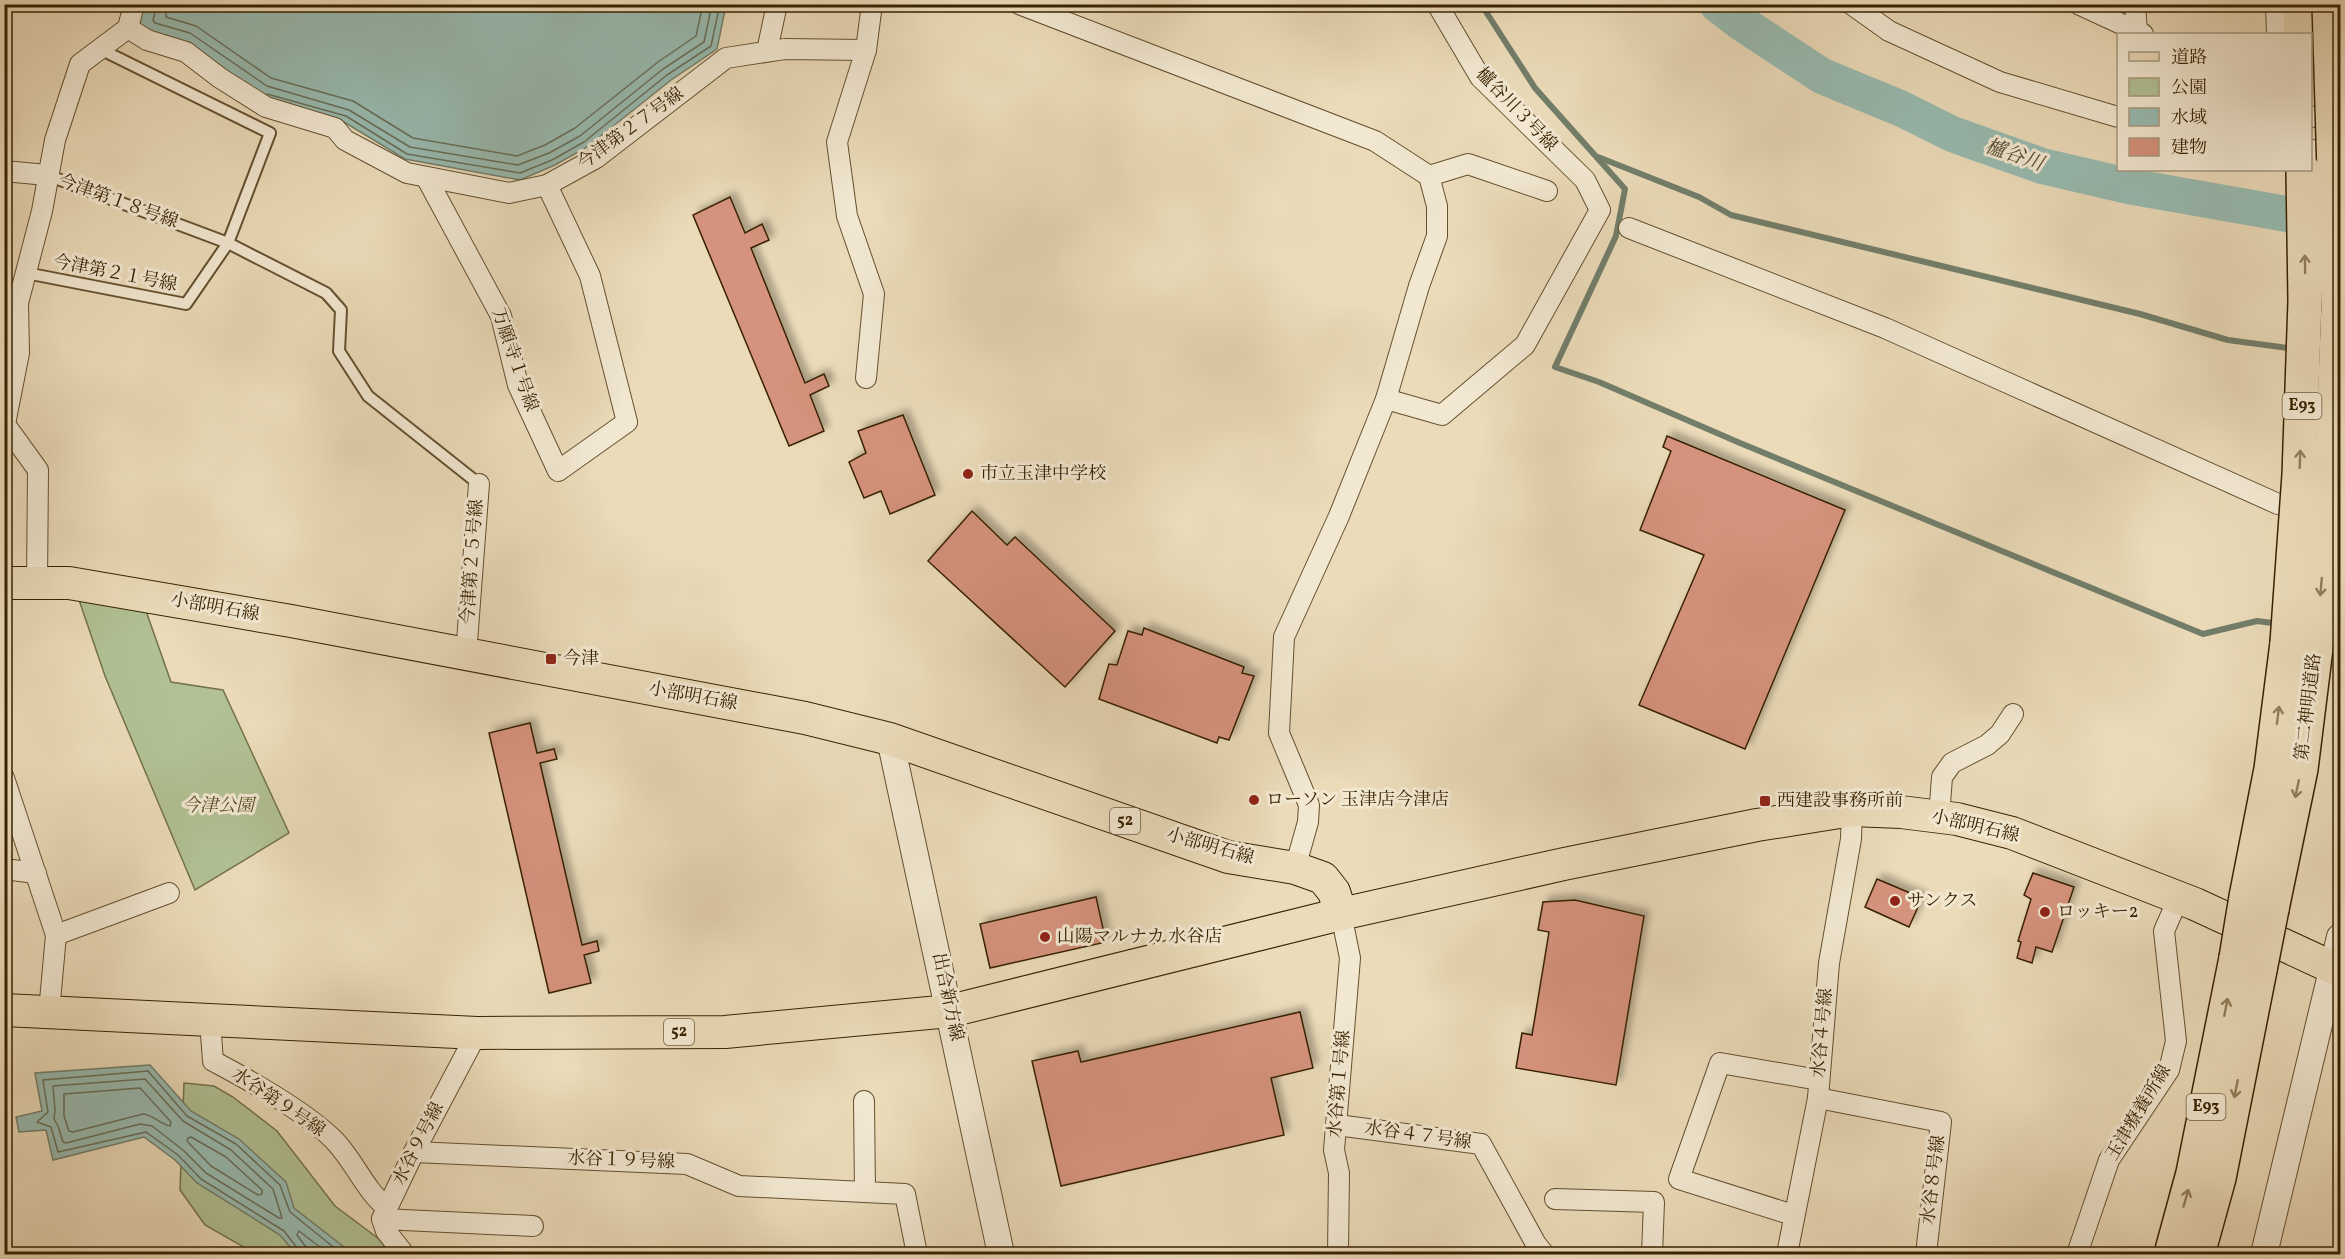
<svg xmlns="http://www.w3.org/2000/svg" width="2345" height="1259" viewBox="0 0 2345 1259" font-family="Vollkorn,'Noto Serif JP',serif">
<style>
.green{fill:#b1c194;stroke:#74724a;stroke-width:1.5}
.water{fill:#98bbb1;stroke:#727e6a;stroke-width:1.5}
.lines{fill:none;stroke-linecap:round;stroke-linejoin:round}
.shore{stroke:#686e58;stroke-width:1.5}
.stream{stroke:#727e6a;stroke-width:6}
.river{stroke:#98bbb1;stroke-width:36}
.building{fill:#d5927c;stroke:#382200;stroke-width:1.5;filter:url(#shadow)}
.service-casing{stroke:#65502e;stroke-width:14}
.minor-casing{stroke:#65502e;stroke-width:22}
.tertiary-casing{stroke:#65502e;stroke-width:28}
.primary-casing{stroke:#382200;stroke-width:34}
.motorway-casing{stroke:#382200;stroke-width:36}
.service{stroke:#f2e8d2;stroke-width:10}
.minor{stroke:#f2e8d2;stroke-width:20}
.tertiary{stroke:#f2e8d2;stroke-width:26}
.primary{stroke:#ebdbb9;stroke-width:32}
.motorway{stroke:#ebdbb9;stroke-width:33}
.motorway-bridge-casing{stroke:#382200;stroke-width:36;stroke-linecap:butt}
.motorway-bridge{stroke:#ebdbb9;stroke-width:33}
.oneway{stroke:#927e5c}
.poi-dot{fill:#8f2418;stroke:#f2e8d2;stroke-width:2}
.labels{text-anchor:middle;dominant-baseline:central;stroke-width:6;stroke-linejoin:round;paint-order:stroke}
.shield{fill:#f2e8d2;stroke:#705d3f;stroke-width:1.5}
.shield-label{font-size:16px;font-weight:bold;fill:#382200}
.street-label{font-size:18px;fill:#382200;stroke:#f2e8d2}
.poi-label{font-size:18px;fill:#382200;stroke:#f2e8d2;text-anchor:start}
.park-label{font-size:18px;font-style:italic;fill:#564a25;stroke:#f2e8d2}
.water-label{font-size:20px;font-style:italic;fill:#555035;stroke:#f2e8d2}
</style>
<defs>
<filter id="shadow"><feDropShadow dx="5.5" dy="-5.5" stdDeviation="3" flood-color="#0004"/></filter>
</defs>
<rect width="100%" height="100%" fill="#ebdbb9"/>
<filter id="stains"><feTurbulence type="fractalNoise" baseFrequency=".00333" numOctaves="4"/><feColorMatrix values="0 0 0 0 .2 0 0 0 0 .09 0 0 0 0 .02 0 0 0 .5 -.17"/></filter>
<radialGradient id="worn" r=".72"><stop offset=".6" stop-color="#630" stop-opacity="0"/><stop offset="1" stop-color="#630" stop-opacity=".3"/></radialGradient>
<g class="green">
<path d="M79 600 146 611 171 682 223 690 289 833 195 890 105 676Z"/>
<path d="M184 1083 214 1086 233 1097 277 1131 335 1206 379 1239 391 1254H256L205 1225 180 1190Z"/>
</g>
<g class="water">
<path d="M144 4 726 5 717 49 671 80 587 147 555 165 520 180 405 159 344 122 261 99 143 31 138 22Z"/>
<path d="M150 1065 191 1111 239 1139 286 1182 294 1208 353 1254H296L280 1235 197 1183 175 1160 144 1137 53 1160 46 1130 19 1132 16 1117 42 1111 35 1073Z"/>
</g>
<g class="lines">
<g class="shore">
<path d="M157 4 153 20 155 23 190 33 267 86 349 110 410 147 518 165 549 153 580 136 663 69 704 42 712 4"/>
<path d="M166 4V17L196 26 271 78 353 101 413 138 517 156 545 145 575 128 658 62 696 36 703 4"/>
<path d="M267 94 346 116 407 154 520 173 552 160 584 142 667 75 711 46 720 4"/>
<path d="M145 1079 183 1121 231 1150 273 1189 282 1218H279L206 1173 183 1150 152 1126 140 1124 66 1143 63 1142 58 1126 54 1119 55 1110 53 1086Z"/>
<path d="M140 1088 171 1122 170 1126C161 1125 154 1115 143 1114L73 1132 69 1131 64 1116V1094Z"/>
<path d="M191 1137 226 1157 262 1190V1194L258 1195 211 1166 187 1141 188 1138Z"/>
<path d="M300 1254 298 1249 284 1231 201 1179 178 1155 146 1132 58 1152 51 1127 37 1122 48 1112 43 1080 148 1071 187 1116 236 1144 280 1185 290 1212 342 1254"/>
<path d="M307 1254 306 1247 297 1235 299 1231 329 1254"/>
</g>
<g class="stream">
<path d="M1481 4 1535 88 1625 189 1616 236 1555 367 1599 382 1740 443 2203 634 2257 621 2280 624"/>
<path d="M1598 157 1699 197 1731 215 2140 314 2228 340 2295 349"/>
<path d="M2326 628 2340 630"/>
</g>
<path class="river" d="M1717 4 1740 22 1822 76 1902 109 1952 134 2042 166 2128 186 2337 223"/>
</g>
<g class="building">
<path d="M730 197 745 233 762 224 769 240 751 248 805 383 824 374 829 386 810 395 824 431 789 446 693 215Z"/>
<path d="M903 415 935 495 890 514 881 491 864 498 849 462 866 453 858 431Z"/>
<path d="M1667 436 1845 510 1745 749 1639 705 1704 555 1640 530 1671 451 1663 447Z"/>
<path d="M972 511 1007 545 1015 537 1115 631 1065 687 928 561Z"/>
<path d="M1144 628 1244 667 1242 673 1254 676 1229 740 1219 737 1217 743 1099 699 1109 664 1117 665 1128 631 1142 635Z"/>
<path d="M530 723 537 753 554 749 557 759 540 763 582 945 597 941 599 951 584 955 591 983 549 993 489 733Z"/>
<path d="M2033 873 2074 887 2052 952 2036 947 2032 963 2017 958 2021 942 2018 941 2031 899 2024 895Z"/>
<path d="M1877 879 1922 898 1909 927 1865 907Z"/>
<path d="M1096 897 1106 942 990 968 980 924Z"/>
<path d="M1575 900 1644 916 1616 1085 1516 1068 1522 1033 1532 1035 1549 932 1538 930 1543 902Z"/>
<path d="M1300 1012 1313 1068 1271 1078 1284 1135 1061 1186 1032 1061 1078 1051 1081 1062Z"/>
</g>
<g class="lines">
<g class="service-casing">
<g id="service">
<path d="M47 175 228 243 326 293 341 310 339 351 368 396 479 484"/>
<path d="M26 273 186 304 228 243 270 133 100 49"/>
</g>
</g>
<g class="minor-casing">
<g id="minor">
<path d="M1019 4 1375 141 1429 176 1437 206V236L1419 286 1386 399 1339 516 1284 637 1279 733 1309 805 1308 822 1295 868"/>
<path d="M1851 4 1889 31 2000 82 2118 117"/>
<path d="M2078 4 2143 34"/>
<path d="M2135 4 2137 32"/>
<path d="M2276 4 2277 34"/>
<path d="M128 28 147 40 186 52 220 78 266 107 335 128 345 140 407 173 509 193 547 185 596 158 726 58 785 49 866 50"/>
<path d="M128 28 134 4"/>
<path d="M767 51 777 4"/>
<path d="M2310 117 2340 115"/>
<path d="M2310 150 2340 151"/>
<path d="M4 171 47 175"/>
<path d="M1429 176 1468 164 1547 191"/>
<path d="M426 177 501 316 518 385 558 471 627 422 590 276 547 185"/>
<path d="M1629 228 1885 328 2278 504 2304 511"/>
<path d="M866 378 874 294 847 216 837 142 866 50 872 4"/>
<path d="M1386 399 1442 415 1525 345 1600 210 1585 180 1480 77 1437 4"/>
<path d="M4 423 38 470 37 583"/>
<path d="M5 424 19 353 18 303 42 211 55 140 80 64 128 28"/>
<path d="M466 655 479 484"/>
<path d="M4 778 56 935 49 1012"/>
<path d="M1939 817 1942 777 1952 763 1987 745 2000 734 2013 714"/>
<path d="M4 869 36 873"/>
<path d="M56 935 169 893"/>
<path d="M210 1021 213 1061C251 1081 303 1110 333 1139 354 1160 364 1189 387 1208"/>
<path d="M1818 1098 1941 1122 1926 1254"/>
<path d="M864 1101 865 1192"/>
<path d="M1337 1125 1481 1144 1536 1244 1544 1254"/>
<path d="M414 1152 687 1164 739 1186 905 1194 917 1254"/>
<path d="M1555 1199 1654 1202 1652 1254"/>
<path d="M1793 1215 1679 1179 1720 1063 1819 1080"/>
<path d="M382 1219 533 1226"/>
<path d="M404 1254 386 1231 382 1219 414 1152 477 1033"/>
<path d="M1338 1254 1339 1173 1334 1150 1350 958 1341 914"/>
<path d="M1787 1254 1818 1098 1829 963 1851 839 1852 810"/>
<path d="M2077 1254 2109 1160 2169 1070 2176 1041 2164 931 2178 899"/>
</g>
</g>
<g class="tertiary-casing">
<g id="tertiary">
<path d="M890 739 1001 1254"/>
<path d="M2264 1254 2340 937"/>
</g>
</g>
<g class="primary-casing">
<g id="primary">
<path d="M4 583H69L291 621 805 718 890 739 1228 857 1295 868 1323 878 1334 892 1341 914"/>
<path d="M4 1010 477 1033 725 1032 950 1011 1341 914 1564 864 1757 825 1852 810 1901 812 1957 819 2012 833 2195 904 2340 971"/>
</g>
</g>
<g class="motorway-casing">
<g id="motorway">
<path d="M2300 4 2301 34"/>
<path d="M2246 897 2271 769 2287 643"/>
<path d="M2272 909 2301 769 2316 648"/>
<path d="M2171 1254 2193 1173 2236 958"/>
<path d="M2198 1254 2219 1178 2260 970"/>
</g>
</g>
<use href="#service" class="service"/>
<use href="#minor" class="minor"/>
<use href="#tertiary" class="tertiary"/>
<use href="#primary" class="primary"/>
<use href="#motorway" class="motorway"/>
<g class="motorway-bridge-casing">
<g id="motorway-bridge">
<path d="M2287 643 2299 475 2305 301 2303 170"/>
<path d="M2316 648 2331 481 2338 306 2329 4"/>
<path d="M2236 958 2246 897"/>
<path d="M2260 970 2272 909"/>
</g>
</g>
<use href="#motorway-bridge" class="motorway-bridge"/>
</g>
<defs><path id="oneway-shaft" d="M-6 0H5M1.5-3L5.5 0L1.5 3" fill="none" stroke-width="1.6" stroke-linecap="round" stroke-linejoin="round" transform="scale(1.5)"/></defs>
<g class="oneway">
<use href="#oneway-shaft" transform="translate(2305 264) rotate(-91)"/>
<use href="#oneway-shaft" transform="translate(2300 459) rotate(-88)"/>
<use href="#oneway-shaft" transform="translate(2321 587) rotate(95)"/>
<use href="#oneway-shaft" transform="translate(2278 715) rotate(-83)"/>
<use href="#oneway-shaft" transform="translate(2297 789) rotate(102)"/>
<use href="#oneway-shaft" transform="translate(2226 1007) rotate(-79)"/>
<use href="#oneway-shaft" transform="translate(2236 1089) rotate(101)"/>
<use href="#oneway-shaft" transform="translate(2186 1198) rotate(-74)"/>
</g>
<g class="poi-dot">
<circle cx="968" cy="474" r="6"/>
<rect x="545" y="653" width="12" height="12" rx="3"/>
<circle cx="1254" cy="800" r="6"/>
<rect x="1759" y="795" width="12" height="12" rx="3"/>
<circle cx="1895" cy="901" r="6"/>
<circle cx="2045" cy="912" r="6"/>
<circle cx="1045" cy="937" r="6"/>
</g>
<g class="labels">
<g class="shield">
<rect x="2282.5" y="393" width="39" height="26" rx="4.5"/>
<rect x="1110" y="808" width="30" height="26" rx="4.5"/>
<rect x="664" y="1019" width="30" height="26" rx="4.5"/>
<rect x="2186.5" y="1094" width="39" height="26" rx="4.5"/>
</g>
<g class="shield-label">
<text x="2302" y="406">E93</text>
<text x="1125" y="821">52</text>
<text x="679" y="1032">52</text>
<text x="2206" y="1107">E93</text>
</g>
<g class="street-label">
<text transform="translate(1516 110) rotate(46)">櫨谷川３号線</text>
<text transform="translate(631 129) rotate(-36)">今津第２７号線</text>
<text transform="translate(118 202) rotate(20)">今津第１８号線</text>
<text transform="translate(115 274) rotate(11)">今津第２１号線</text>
<text transform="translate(514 360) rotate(71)">万願寺１号線</text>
<text transform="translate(473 562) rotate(-86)">今津第２５号線</text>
<text transform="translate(215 608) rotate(10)">小部明石線</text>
<text transform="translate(693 697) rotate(10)">小部明石線</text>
<text transform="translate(2309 707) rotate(-83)">第二神明道路</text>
<text transform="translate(1975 827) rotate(13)">小部明石線</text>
<text transform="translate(1210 847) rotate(16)">小部明石線</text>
<text transform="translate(947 997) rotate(78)">出合新方線</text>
<text transform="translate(1823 1033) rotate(-85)">水谷４号線</text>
<text transform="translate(1340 1084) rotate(-85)">水谷第１号線</text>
<text transform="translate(278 1103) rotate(34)">水谷第９号線</text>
<text transform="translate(2139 1113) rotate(-59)">玉津療養所線</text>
<text transform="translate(1418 1136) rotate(8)">水谷４７号線</text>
<text transform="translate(419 1144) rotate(-63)">水谷９号線</text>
<text transform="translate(621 1161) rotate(2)">水谷１９号線</text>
<text transform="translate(1934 1180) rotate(-83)">水谷８号線</text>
</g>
<g class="poi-label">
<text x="980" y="474">市立玉津中学校</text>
<text x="563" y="659">今津</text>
<text x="1266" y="800">ローソン 玉津店今津店</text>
<text x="1777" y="801">西建設事務所前</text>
<text x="1907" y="901">サンクス</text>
<text x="2057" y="912">ロッキー2</text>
<text x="1057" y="937">山陽マルナカ 水谷店</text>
</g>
<g class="park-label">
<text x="218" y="806">今津公園</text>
</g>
<g class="water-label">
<text transform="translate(2014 156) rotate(19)">櫨谷川</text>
</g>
</g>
<rect width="2345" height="1259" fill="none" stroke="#ebdbb9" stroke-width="24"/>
<rect x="6" y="6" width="2333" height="1247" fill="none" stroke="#382200" stroke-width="3"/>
<rect x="12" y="12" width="2321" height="1235" fill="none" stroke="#382200" stroke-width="1.5"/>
<rect x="2117" y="33" width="195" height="138" fill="#f2e8d2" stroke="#a8997e" stroke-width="1.5"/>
<rect x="2129" y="52" width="30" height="9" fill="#ebdbb9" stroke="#a8997e" stroke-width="1.5"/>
<text x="2171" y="63" font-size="18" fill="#382200">道路</text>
<rect x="2129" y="78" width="30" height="18" fill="#b1c194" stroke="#a8997e" stroke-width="1.5"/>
<text x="2171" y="93" font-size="18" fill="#382200">公園</text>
<rect x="2129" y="108" width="30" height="18" fill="#98bbb1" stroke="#a8997e" stroke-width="1.5"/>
<text x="2171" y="123" font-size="18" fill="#382200">水域</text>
<rect x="2129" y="138" width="30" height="18" fill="#d5927c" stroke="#a8997e" stroke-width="1.5"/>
<text x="2171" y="153" font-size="18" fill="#382200">建物</text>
<rect width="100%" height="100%" filter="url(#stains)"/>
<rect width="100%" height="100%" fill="url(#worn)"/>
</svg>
